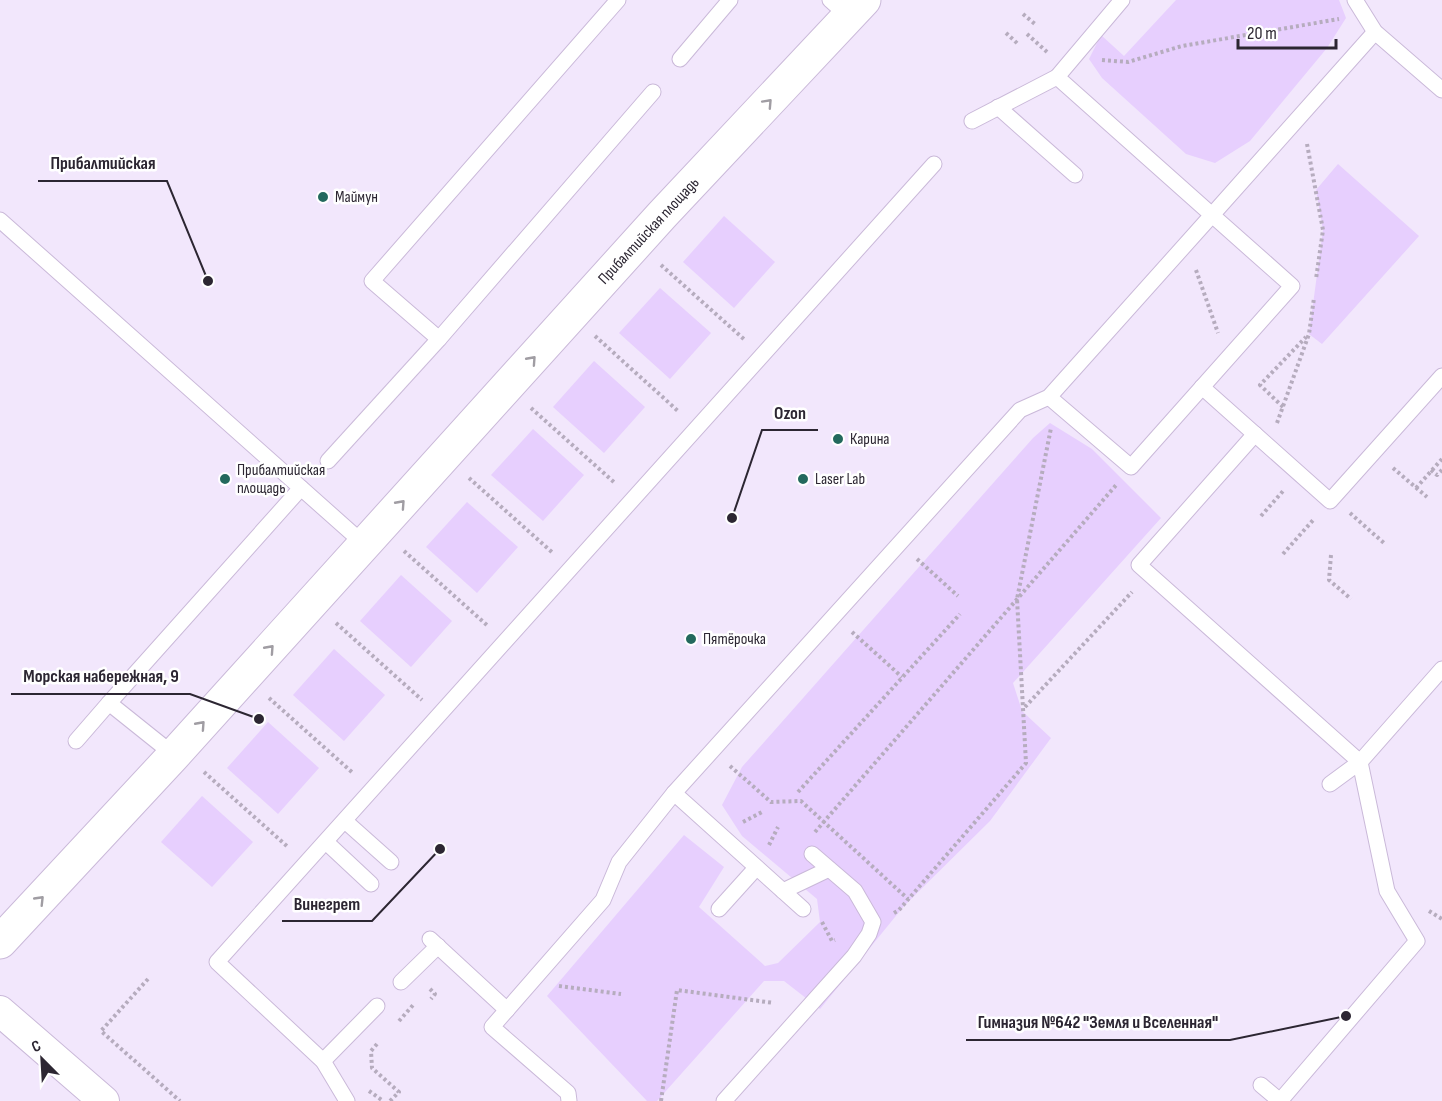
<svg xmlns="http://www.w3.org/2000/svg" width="1442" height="1101" viewBox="0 0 1442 1101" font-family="'Sofia Sans Condensed',sans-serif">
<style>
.green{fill:#e7cffe}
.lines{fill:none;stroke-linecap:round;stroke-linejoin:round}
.service-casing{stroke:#cab9d9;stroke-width:17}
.minor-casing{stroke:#cab9d9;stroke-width:32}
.tertiary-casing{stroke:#cab9d9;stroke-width:35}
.path{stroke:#b6acbe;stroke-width:4;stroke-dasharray:3 3;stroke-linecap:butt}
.service{stroke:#fff;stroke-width:15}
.minor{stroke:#fff;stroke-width:30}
.tertiary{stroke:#fff;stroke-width:33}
.oneway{stroke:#a09da3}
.poi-dot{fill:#23695d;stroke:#fff;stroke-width:2}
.labels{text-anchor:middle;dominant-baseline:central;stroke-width:5;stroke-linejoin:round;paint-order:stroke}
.poi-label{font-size:16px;fill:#2c2632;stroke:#fff;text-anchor:start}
.street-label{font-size:16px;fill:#2c2632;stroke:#fff}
.leader{fill:none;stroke:#2c2632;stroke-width:2}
.callout-dot{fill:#2c2632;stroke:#fff;stroke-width:2}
.callout-label{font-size:18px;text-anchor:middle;font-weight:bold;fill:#2c2632;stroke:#fff;stroke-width:5;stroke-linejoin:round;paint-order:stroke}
</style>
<rect width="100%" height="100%" fill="#f2e7fc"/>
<g class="green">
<path d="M1176 0H1339L1346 18 1327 48 1250 141 1215 163 1186 154 1102 78 1089 59 1101 35 1124 56Z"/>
<path d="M1338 164 1419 236 1322 344 1309 334 1323 230 1316 190Z"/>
<path d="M724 216 775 262 734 308 683 262Z"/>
<path d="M660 288 711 333 670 379 619 333Z"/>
<path d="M594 361 645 407 604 453 553 407Z"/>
<path d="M1050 423 1092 449 1161 518 1013 683 1022 711 1051 738 990 821 904 906 820 1009 784 981H764L657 1101H647L547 996 684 835 724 867 699 907 765 966 778 963 820 922 817 899 742 836 722 805 742 767 1033 438Z"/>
<path d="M533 429 584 475 543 521 491 475Z"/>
<path d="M467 502 518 547 477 593 426 547Z"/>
<path d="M401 575 452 621 411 667 360 621Z"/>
<path d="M334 649 385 695 344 741 293 695Z"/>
<path d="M268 722 319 768 278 814 227 768Z"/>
<path d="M202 796 253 842 212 887 161 842Z"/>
</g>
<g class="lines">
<g class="service-casing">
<g id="service">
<path d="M618 0 372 281 439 339 653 92"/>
<path d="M830 0 849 17"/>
<path d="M1355 0 1375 32 1442 90"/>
<path d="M680 59 730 0"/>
<path d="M998 107 1075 175"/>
<path d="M972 121 1057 77"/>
<path d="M0 220 364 544"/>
<path d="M1202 387 1330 501 1442 376"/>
<path d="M1049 397 1131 467 1292 286 1212 215 1375 32"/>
<path d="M1255 434 1139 565 1360 762 1387 891 1417 941 1280 1101"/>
<path d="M328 461 439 339"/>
<path d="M76 741 109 703"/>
<path d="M174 755 109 703 301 488"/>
<path d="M1330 784 1360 762 1442 669"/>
<path d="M674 793 803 909"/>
<path d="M345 821 391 862"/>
<path d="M326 842 371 884"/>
<path d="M783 891 829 869"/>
<path d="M719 909 756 868"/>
<path d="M430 939 507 1010"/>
<path d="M401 982 438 946"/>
<path d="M323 1061 377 1006"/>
<path d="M1261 1085 1280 1101"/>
<path d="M347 1101 323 1061 217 962 934 164"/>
<path d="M569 1101 568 1093 492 1027 603 900 619 862 674 793 1020 410 1049 397 1212 215 1057 77 1122 0"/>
<path d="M724 1101 854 956 869 934 873 922 855 891 812 854"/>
</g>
</g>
<g class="minor-casing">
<path id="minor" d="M0 1011 104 1101"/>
</g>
<g class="tertiary-casing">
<path id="tertiary" d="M0 942 174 755 662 215 864 0"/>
</g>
<g class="path">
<path d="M1023 14 1035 24"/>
<path d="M1006 33 1018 44"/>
<path d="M1027 34 1047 52"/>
<path d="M1102 60 1128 62 1182 46 1339 19"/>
<path d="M1307 144 1323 230 1316 279"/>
<path d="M661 265 745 340"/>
<path d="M1196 270 1218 333"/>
<path d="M595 336 678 411"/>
<path d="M1283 407 1260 385 1306 337"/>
<path d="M531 408 615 483"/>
<path d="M1277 423 1309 334 1314 298"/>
<path d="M1393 468 1427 497"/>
<path d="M1431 470 1437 475 1442 470"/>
<path d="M469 478 553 553"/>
<path d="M1416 488 1442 459"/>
<path d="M1350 513 1385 544"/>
<path d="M1261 516 1284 490"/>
<path d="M404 551 488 626"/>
<path d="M1283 554 1314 519"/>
<path d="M1331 555 1329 580 1351 599"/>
<path d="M917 559 958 596"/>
<path d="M336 623 422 700"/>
<path d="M852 632 902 677"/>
<path d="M269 698 353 773"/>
<path d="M1025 707 1132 592"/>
<path d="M730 766 771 802 801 801 908 899"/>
<path d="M204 772 288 847"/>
<path d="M798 792 960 614"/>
<path d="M743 822 762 812"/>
<path d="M815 832 1117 484"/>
<path d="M769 845 778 827"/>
<path d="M1429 911 1442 919"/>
<path d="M894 913 899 910 1026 763 1017 599 1051 428"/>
<path d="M822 922 832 941 835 940"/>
<path d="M148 979 101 1031 180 1101"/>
<path d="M559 986 621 994"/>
<path d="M430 989 435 994 431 999"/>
<path d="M399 1021 414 1004"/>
<path d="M377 1044 371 1051 372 1068 399 1092 390 1101"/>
<path d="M369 1091 383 1101"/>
<path d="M661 1101 677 990 774 1003"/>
</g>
<use href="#service" class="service"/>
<use href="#minor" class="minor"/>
<use href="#tertiary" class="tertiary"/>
</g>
<defs><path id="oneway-chevron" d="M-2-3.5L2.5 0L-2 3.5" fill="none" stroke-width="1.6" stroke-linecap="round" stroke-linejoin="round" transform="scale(1.5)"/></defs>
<g class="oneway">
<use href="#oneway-chevron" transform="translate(768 103) rotate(-47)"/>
<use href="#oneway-chevron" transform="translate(532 360) rotate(-48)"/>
<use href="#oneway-chevron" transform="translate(401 504) rotate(-48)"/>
<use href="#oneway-chevron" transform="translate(270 649) rotate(-48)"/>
<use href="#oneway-chevron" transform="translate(201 725) rotate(-48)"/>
<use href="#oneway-chevron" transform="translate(40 900) rotate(-46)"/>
</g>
<g class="poi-dot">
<circle cx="323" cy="197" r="6"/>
<circle cx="838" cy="439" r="6"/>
<circle cx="225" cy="479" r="6"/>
<circle cx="803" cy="479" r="6"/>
<circle cx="691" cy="639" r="6"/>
</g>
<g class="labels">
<g class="poi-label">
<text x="335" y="197">Маймун</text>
<text x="850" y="439">Карина</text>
<text x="237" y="470">Прибалтийская<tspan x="237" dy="18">площадь</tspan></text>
<text x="815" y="479">Laser Lab</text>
<text x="703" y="639">Пятёрочка</text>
</g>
<g class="street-label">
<text transform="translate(649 231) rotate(-47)">Прибалтийская площадь</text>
</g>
</g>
<path class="leader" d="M208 281L167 181H38M732 518L762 430H818M259 719L190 694H11M440 849L372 921H282M1346 1016L1230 1040H966"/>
<g class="callout-dot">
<circle cx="208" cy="281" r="6"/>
<circle cx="732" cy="518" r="6"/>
<circle cx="259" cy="719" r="6"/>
<circle cx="440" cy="849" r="6"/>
<circle cx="1346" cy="1016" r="6"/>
</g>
<g class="callout-label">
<text x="103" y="169">Прибалтийская</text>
<text x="790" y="419">Ozon</text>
<text x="101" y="682">Морская набережная, 9</text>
<text x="327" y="910">Винегрет</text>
<text x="1098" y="1028">Гимназия №642 "Земля и Вселенная"</text>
</g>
<g transform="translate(42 1059) rotate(336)" stroke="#ffffff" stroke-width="4.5" paint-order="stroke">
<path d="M0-4.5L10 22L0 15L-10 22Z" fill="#2c2632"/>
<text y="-9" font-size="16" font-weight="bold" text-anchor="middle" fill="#2c2632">С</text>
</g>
<path d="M1238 39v9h98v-9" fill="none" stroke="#2c2632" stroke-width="3"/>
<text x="1247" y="39" font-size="18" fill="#2c2632" stroke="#ffffff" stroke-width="4.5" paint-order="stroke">20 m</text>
</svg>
